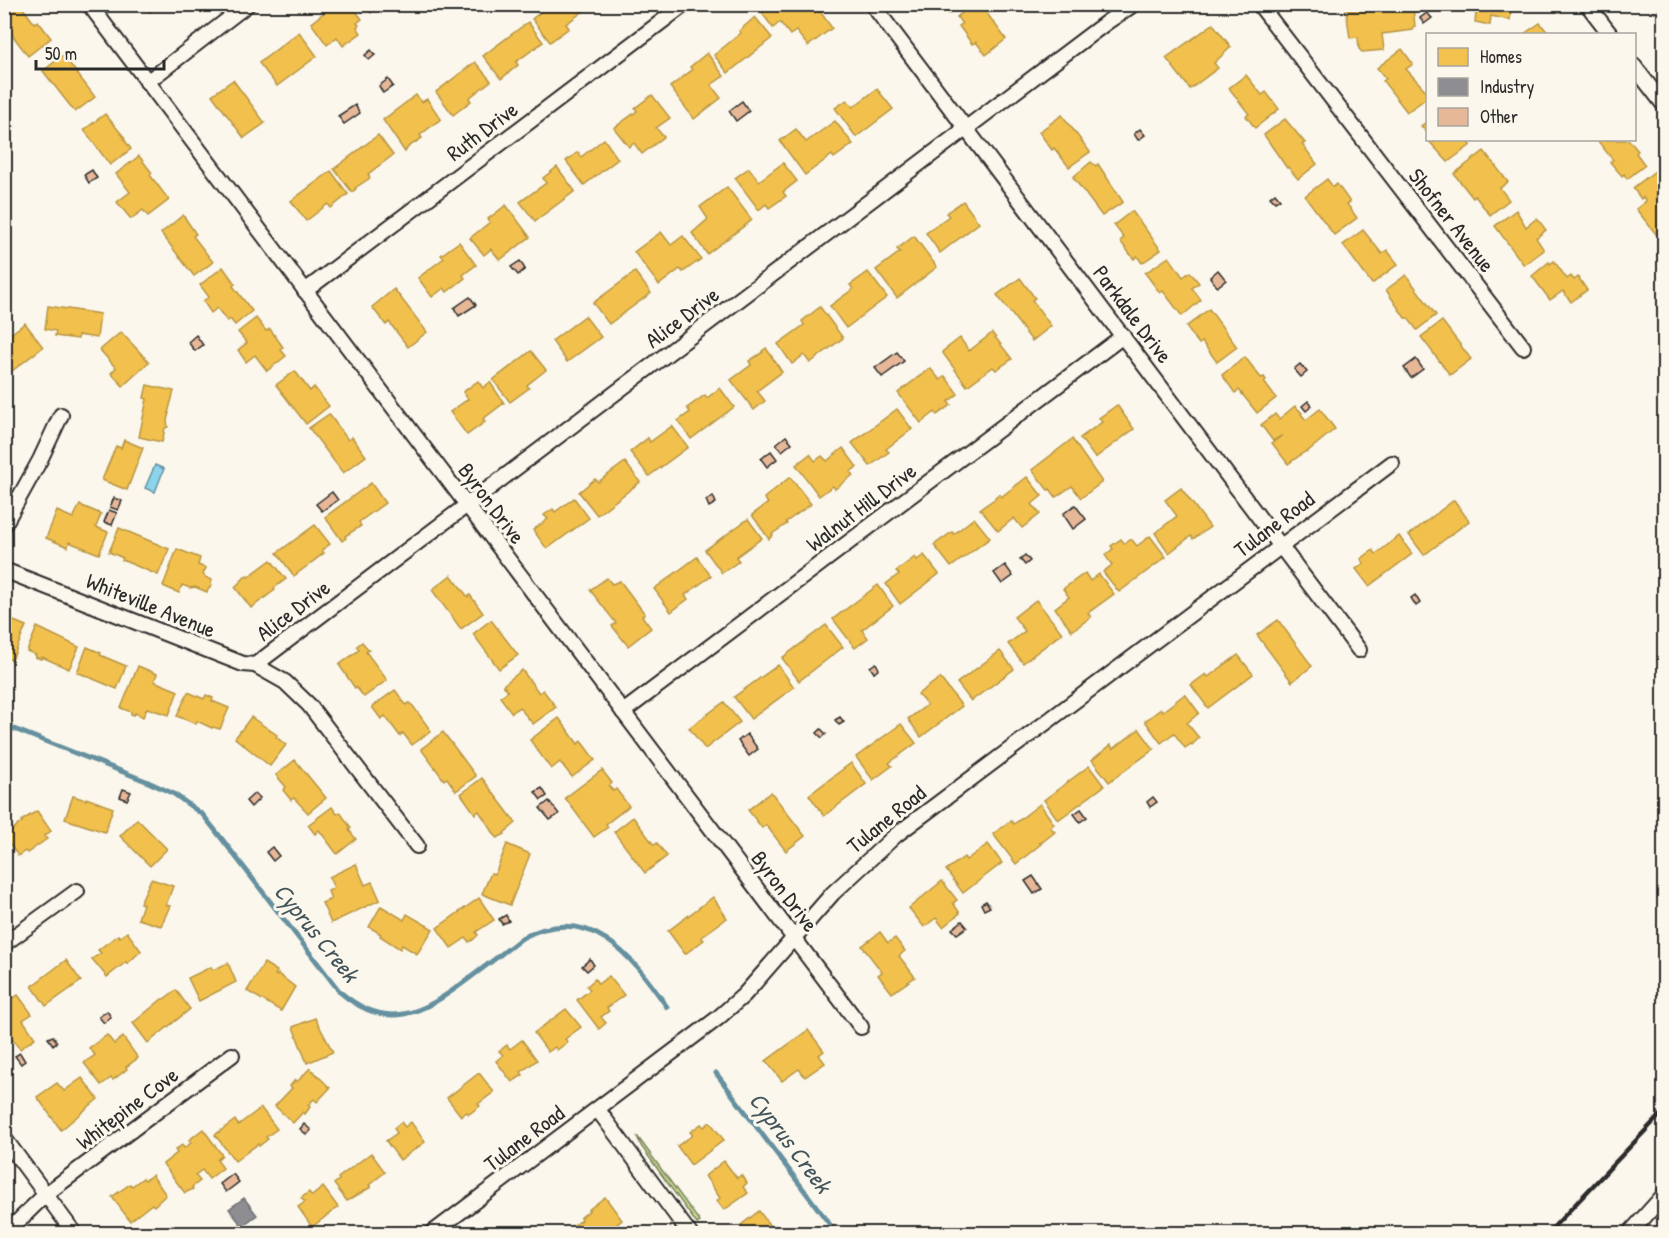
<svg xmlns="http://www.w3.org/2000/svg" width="1669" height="1238" viewBox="0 0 1669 1238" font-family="'Patrick Hand',sans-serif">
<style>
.green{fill:#c9db90;stroke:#7a835e;stroke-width:1.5}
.water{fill:#8bd4ec;stroke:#65909f;stroke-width:1.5}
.homes{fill:#f2c14e;stroke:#b69444;stroke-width:1.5}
.industry{fill:#8d8d92;stroke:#707073;stroke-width:1.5}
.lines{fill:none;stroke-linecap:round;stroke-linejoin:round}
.stream{stroke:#65909f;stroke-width:5}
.building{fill:#e7b898;stroke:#2b2b2b;stroke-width:1.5}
.street-casing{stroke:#2b2b2b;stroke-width:18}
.street{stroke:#fbf7ec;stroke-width:14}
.rail{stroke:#2b2b2b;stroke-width:4.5}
.labels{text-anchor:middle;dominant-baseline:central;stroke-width:6;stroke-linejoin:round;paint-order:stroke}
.street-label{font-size:22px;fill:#2b2b2b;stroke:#fbf7ec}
.water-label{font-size:24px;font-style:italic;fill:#43555b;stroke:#fbf7ec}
</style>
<rect width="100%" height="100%" fill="#fbf7ec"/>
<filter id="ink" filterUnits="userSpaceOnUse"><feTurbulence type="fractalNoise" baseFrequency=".0167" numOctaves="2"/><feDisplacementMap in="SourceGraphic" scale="12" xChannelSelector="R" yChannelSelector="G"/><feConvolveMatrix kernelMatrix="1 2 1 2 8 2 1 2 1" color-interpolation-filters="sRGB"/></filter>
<g filter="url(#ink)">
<path class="green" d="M637 1136 700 1222 697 1224 641 1146Z"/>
<path class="water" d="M155 465 164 469 155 492 145 488Z"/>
<g class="homes">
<path d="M4 4H20L34 23 38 21 51 38 28 56 4 24Z"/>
<path d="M144 4H160L150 12Z"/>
<path d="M335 4H350L362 19 357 23 359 25 357 27 361 33 343 46 337 37 327 45 311 23Z"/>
<path d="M364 4H381L371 13Z"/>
<path d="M551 4H591L592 5 566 24 569 28 550 42 532 19Z"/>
<path d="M772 4H809L815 13 819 10 832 28 808 46 796 31 790 35 780 22 773 28 762 13Z"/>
<path d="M942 4H961L949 14Z"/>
<path d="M973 4H980L1006 39 986 55 976 42 972 44 959 26 962 24 957 17Z"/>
<path d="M1363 4H1377V6L1413 5 1415 27H1413V30L1382 34 1384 50 1362 52 1359 49 1358 37 1350 38 1346 10 1359 9V7L1364 6Z"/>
<path d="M1434 4H1512L1510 20 1491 16 1490 25 1475 22 1476 13Z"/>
<path d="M1655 4H1664V17Z"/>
<path d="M755 17 772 38 728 73 714 55 741 33 739 31Z"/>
<path d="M528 22 543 42 516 62 518 65 501 79 483 56Z"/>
<path d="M1540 23 1549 34H1524Z"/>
<path d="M1213 24 1231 47 1214 63 1218 68 1190 89 1166 58Z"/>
<path d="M299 32 317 56 277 86 259 63Z"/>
<path d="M1402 49 1413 64 1406 69 1428 93V97L1407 112 1383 81 1386 79 1377 68Z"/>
<path d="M707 53 724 76 711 85 721 98 694 119 670 87 692 70 690 67Z"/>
<path d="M63 55 95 97 75 112 43 71Z"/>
<path d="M475 62 491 81 469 98 471 101 453 115 436 92Z"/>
<path d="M1246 75 1262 95 1266 92 1279 109 1255 128 1246 116 1249 114 1229 88Z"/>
<path d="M233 80 265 123 244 138 212 95Z"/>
<path d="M877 89 893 109 856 137 835 108 847 100 853 107Z"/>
<path d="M416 95 422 102 427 99 441 119 420 135 422 138 408 147 405 152 383 120Z"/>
<path d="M652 95 670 118 656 128 664 137 642 154 634 143 629 147 614 128 637 111 635 108Z"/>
<path d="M105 114 125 138 124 139 131 149 110 165 84 130Z"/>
<path d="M1062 115 1090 152 1069 167 1054 148 1052 150 1039 132Z"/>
<path d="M1285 119 1305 143 1302 144 1317 164 1298 179 1288 167 1287 168 1264 135Z"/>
<path d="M835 121 853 144 834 158 832 155 805 175 780 141 796 129 806 142Z"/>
<path d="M1428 121V134L1421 126Z"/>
<path d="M378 135 393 155 368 174 370 178 355 188 356 189 352 192 334 169Z"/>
<path d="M604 139 618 159 584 185 566 161 578 152 581 157Z"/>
<path d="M1427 139 1466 140 1471 145 1448 162Z"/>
<path d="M1597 140H1629L1638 151 1636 153 1645 165 1627 179 1624 174 1622 176 1610 162 1613 160Z"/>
<path d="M4 143 12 144 8 193H4Z"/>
<path d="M1484 151 1508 182 1500 188 1509 200 1490 215 1475 196 1473 198 1454 174Z"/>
<path d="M139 156 152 173 150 175 169 200 148 216 143 210 131 219 117 202 130 192 116 174Z"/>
<path d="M1091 162 1096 166 1098 164 1123 202 1102 216 1073 177Z"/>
<path d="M783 163 797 181 783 192 786 196 769 208 766 204 759 210 735 178 749 168 759 181Z"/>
<path d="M557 167 575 191 535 221 520 202 546 183 543 178Z"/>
<path d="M331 171 348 194 331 208 328 204 306 221 291 201Z"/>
<path d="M1655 171 1664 183V228L1656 234 1636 209 1646 201 1643 197 1641 199 1633 188Z"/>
<path d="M1327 179 1333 187 1337 184 1350 202 1347 204 1357 218 1334 235 1305 196Z"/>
<path d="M727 187 752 220 707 254 692 233 708 219 700 207Z"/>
<path d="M963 201 979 223 940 253 926 233 949 216 946 213Z"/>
<path d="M506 205 530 237 500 260 491 249 484 255 470 238 490 222 488 219Z"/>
<path d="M1516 210 1526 227 1537 218 1546 230 1536 238 1544 250 1524 265 1495 226Z"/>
<path d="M1132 211 1161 250 1142 263 1137 256 1134 259 1120 241 1124 238 1114 225Z"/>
<path d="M183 215 196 234 193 236 213 262 194 276 161 233Z"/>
<path d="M1363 230 1382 254 1387 250 1398 264 1372 284 1343 245Z"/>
<path d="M661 232 671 245 683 236 701 259 683 272 680 269 659 285 634 252Z"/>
<path d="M914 236 937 267 897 298 876 270 900 252 897 249Z"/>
<path d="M459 242 476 265 463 275 465 278 447 292 444 288 432 297 418 278 444 258 441 255Z"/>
<path d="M1169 257 1183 277 1190 272 1199 283 1192 288 1201 300 1182 316 1163 291 1160 293 1145 273Z"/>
<path d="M1554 261 1567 279 1571 276 1574 280 1578 277 1587 290 1571 302 1563 291 1550 300 1532 276 1549 262 1550 264Z"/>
<path d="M223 267 235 284 233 286 252 311 235 325 230 319 227 321 217 308 211 313 203 301 209 297 200 285Z"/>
<path d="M635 272 651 293 609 324 593 303Z"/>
<path d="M868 272 887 297 846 328 830 306 853 289 850 285Z"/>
<path d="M1406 275 1436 315 1417 330 1408 318H1405L1386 290Z"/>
<path d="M1020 278 1035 298 1032 300 1051 326 1032 341 997 295Z"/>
<path d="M394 289 427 332 408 347 389 322 386 325 372 307Z"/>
<path d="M48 306 100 314 97 338 78 335V339L55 336 56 331 45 329Z"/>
<path d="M820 307 843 338 810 363 804 355 792 364 778 344 804 325 802 321Z"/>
<path d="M1209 309 1237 347 1217 362 1202 342 1199 344 1186 327Z"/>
<path d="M585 316 601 337 567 362 552 341Z"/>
<path d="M256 318 266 331 270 329 283 347 280 349 286 356 267 371 255 355 246 362 238 350 247 343 238 332Z"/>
<path d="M1442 321 1471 359 1450 375 1421 337Z"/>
<path d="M25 323 43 347 12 371 4 362V339Z"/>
<path d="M121 332 149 362 123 386 111 373 116 368 100 350Z"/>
<path d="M992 333 1012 359 996 370 993 367 967 386 942 352 960 338 969 351Z"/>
<path d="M766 348 782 372 757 391 765 401 754 410 731 380 751 365 749 361 763 352 762 351Z"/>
<path d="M531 351 546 370 527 385 529 388 510 402 493 380Z"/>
<path d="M1245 357 1261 378 1264 377 1266 380 1264 382 1276 398 1257 413 1239 390 1235 393 1222 375Z"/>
<path d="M930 368 940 380 945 376 958 394 948 402 951 405 937 415 935 412 921 423 898 393Z"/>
<path d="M295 371 310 391 314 387 329 406 306 424 276 385Z"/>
<path d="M478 381 483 388 490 382 504 403 483 419 485 422 467 435 450 412 468 399 463 392Z"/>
<path d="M147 385 174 391 168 413H169L167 420 168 427 165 428 162 442 139 437 147 399 144 398Z"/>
<path d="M720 388 734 407 691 439 678 421 690 412 687 408 705 395 707 398Z"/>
<path d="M1117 405 1134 429 1095 458 1080 438 1102 422 1099 418Z"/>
<path d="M1295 406 1302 413 1301 414 1306 420 1320 409 1335 429 1307 452 1306 451 1288 464 1272 443 1283 435 1273 441 1261 425 1275 414 1279 419Z"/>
<path d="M897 409 912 429 886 449 889 452 870 466 852 443Z"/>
<path d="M329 414 348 440 352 437 366 456 343 473 309 428Z"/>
<path d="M672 426 688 447 649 476 630 452 648 438 650 442Z"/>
<path d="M1072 439 1102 482 1081 498 1072 486 1056 497 1050 489 1048 490 1032 470Z"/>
<path d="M124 440 143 448 127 490 102 480 116 446 121 448Z"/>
<path d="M843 448 857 467 850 472 853 475 835 489 833 486 819 496 796 465 810 454 815 461 822 456 827 461Z"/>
<path d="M625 462 640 482 597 515 579 492 595 479 598 482Z"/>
<path d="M790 477 811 504 786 522 787 524 772 534 773 535 769 539 752 515 768 503 764 498Z"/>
<path d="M1027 477 1042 496 1032 504 1040 514 1022 528 1014 518 998 531 980 509 996 498 995 497 999 494 1001 497Z"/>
<path d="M371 483 385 503 359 522 361 526 345 536 346 538 342 541 325 517Z"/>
<path d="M1181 488 1210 527 1193 539 1191 536 1169 553 1155 533 1177 516 1165 500Z"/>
<path d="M574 498 589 518 547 549 533 530 548 519 544 515 553 509 555 512Z"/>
<path d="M1454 500 1469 521 1424 555 1409 535Z"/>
<path d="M80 505 101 514 96 527 108 532 99 554 69 542 68 547 46 538 57 511 73 518Z"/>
<path d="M974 518 990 538 951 567 934 545 952 532 954 534Z"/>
<path d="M748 519 762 538 736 557 739 561 722 573 705 550Z"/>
<path d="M315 525 330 544 322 550 324 553 294 576 277 553Z"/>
<path d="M119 528 169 549 158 575 122 560 123 558 109 552Z"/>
<path d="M1150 536 1166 557 1119 592 1103 572 1112 565 1105 555 1113 549 1111 546 1121 539 1125 544 1129 540H1132L1137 546Z"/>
<path d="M1399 536 1412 554 1369 586 1356 569 1364 563 1361 559 1373 550 1376 554Z"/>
<path d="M177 549 200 558 198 565 206 568 203 574 205 577 212 580 210 588H209L207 592 195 587 190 588 182 585 179 593 163 586Z"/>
<path d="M924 555 939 574 900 604 886 584 899 574 896 571 915 557 917 560Z"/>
<path d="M697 557 711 576 685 595 688 599 671 612 654 589Z"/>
<path d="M271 560 286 579 274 588 275 590 251 608 235 587 247 575 248 577Z"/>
<path d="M1085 573 1090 581 1099 574 1114 594 1088 613 1091 617 1072 631 1055 608 1069 597 1063 589Z"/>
<path d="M451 575 468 597 470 595 483 613 461 629 432 590Z"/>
<path d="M607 578 612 584 620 581 645 614 642 616 651 628 628 646 612 626 616 623 590 590Z"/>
<path d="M878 585 893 606 862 630 868 638 855 648 833 619Z"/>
<path d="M1036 600 1062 633 1023 663 1008 644 1025 631 1014 617Z"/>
<path d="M4 617 26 626 12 660 4 657Z"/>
<path d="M491 620 518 655 499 669 473 634Z"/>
<path d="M1278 620 1312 666 1292 682 1257 635Z"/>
<path d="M826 625 843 647 799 681 782 658Z"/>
<path d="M37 627 79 647 69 669 42 657 41 659 35 657 36 655 27 651Z"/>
<path d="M362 642 369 650 366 652 387 680 364 697 356 687 355 688 339 665 359 650 357 646Z"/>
<path d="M87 647 101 653 100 655 126 666 117 689 77 672Z"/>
<path d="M1000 651 1014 669 971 701 957 683Z"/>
<path d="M1238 655 1253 674 1208 708 1191 685 1206 674 1208 677Z"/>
<path d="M778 665 794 687 751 719 734 697Z"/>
<path d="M138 666 157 674 154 681 178 691 169 715 147 708 143 717 135 713 134 715 131 714V712L121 708Z"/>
<path d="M522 670 539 693 543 690 556 707 533 724 519 707 512 713 500 697 508 691 503 685Z"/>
<path d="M940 678 962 706 921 737 908 719 927 705 918 694Z"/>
<path d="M395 690 406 705 409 703 413 706 431 731 412 745 403 733 400 736 385 716 381 719 372 707Z"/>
<path d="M188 692 204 699 206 695 213 698 212 701 229 708 220 729 213 727 212 728 197 721 196 724 177 716Z"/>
<path d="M1185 694 1199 713 1187 723 1199 738 1192 745 1191 744 1185 748 1174 733 1161 743 1145 721 1161 709 1163 711Z"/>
<path d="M724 702 740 722 705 749 689 728Z"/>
<path d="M251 717 277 735 276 737 286 745 270 766 235 738Z"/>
<path d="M559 718 578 744 581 741 595 760 572 777 560 762 551 769 530 740Z"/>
<path d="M901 724 916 743 889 763 892 766 873 780 856 757Z"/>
<path d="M1139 729 1154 749 1109 782 1092 760 1111 745 1113 749Z"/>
<path d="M443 732 476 776 456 791 447 778 444 780 421 749Z"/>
<path d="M295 760 326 798 308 813 294 798 291 800 283 790 286 787 276 775Z"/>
<path d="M851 763 866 784 824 816 809 795Z"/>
<path d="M1089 766 1104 786 1058 820 1044 800Z"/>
<path d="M602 770 612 783 609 786 613 791 616 789 629 806 606 824 608 827 594 837 565 798Z"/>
<path d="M482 778 516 823 504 833 505 834 497 838 479 811 475 814 461 794Z"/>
<path d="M771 792 805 836 786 851 766 825 762 828 748 810Z"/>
<path d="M73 796 86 800V798L113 808 105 832 65 819Z"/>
<path d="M1040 804 1054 824 1050 827 1055 832 1041 843 1039 842 1041 844 1016 864 993 834 1011 821 1014 824Z"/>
<path d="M332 807 337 814 340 812 351 828 349 830 356 839 337 854 319 830 315 834 308 825Z"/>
<path d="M37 811 51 831 44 836 47 839 27 853 25 851 18 856 4 836 22 822 21 821Z"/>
<path d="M633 817 654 845 657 843 667 856 645 873 614 832Z"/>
<path d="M137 819 167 849 150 866 120 836Z"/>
<path d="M507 844 530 854 510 905 482 894 491 873 495 874Z"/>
<path d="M988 844 1002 863 963 893 946 870 964 857 966 860Z"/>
<path d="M356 864 365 885 372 882 380 900 331 923 322 903 331 899 328 891 334 888 329 877Z"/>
<path d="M151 879 173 886 166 905 170 906 161 926 138 919 143 904 140 903Z"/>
<path d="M942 881 957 900 953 903 960 913 943 927 936 918 924 927 909 908Z"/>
<path d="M713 897 727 918 701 937 704 940 685 954 668 931Z"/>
<path d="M479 898 494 920 476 932 478 935 473 940 469 942 466 938 451 948 437 928Z"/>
<path d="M381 906 404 920 407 914 433 929 417 954 402 945 400 949 380 936 381 934 369 927Z"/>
<path d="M127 932 141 951 127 964 126 962 107 977 92 959 101 953 98 950 118 935 120 937Z"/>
<path d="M880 932 888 943 895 938 905 951 899 956 915 977 892 993 878 975 882 972 862 946Z"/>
<path d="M66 960 81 981 46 1006 32 986Z"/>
<path d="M228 963 236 982 199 1001 188 978 211 967 213 970Z"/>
<path d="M264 963 277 971 275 975 277 976 278 974 295 987 281 1011 247 991Z"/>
<path d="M609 976 624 995 607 1008 609 1011 601 1017 606 1023 599 1029 577 1000 590 990 587 986 595 979 598 984Z"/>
<path d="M176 990 190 1009 148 1043 133 1023 162 999H164Z"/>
<path d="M18 995 32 1014 23 1020 35 1038 20 1049 7 1033 4 1034V1005Z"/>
<path d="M566 1009 581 1027 565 1039 568 1042 557 1050 555 1047 548 1052 534 1033Z"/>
<path d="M315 1018 333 1052 307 1063 293 1027Z"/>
<path d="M808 1030 824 1051 819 1055 825 1063 805 1077 799 1069 782 1081 766 1061Z"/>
<path d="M107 1035 114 1044 123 1037 138 1058 126 1067 127 1069 113 1080 111 1078 101 1085 84 1063 95 1055 89 1048Z"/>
<path d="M522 1040 537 1060 521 1072 523 1075 512 1082 496 1061 503 1055 499 1051 507 1045 510 1049Z"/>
<path d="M310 1068 330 1088 317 1102 314 1099 308 1105 310 1107 305 1114 303 1112 293 1123 275 1106 292 1088 290 1086 295 1080 297 1082Z"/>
<path d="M479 1073 494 1092 478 1104 480 1106 469 1114 467 1112 461 1116 447 1098Z"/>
<path d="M82 1078 98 1099 61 1130 37 1097 57 1083 64 1091Z"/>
<path d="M261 1108 277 1129 266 1137 268 1139 259 1146 258 1144 235 1161 215 1135 235 1120 238 1125Z"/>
<path d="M401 1122 405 1127 411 1122 425 1142 400 1160 386 1141 397 1133 394 1128Z"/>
<path d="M710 1122 724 1140 691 1165 677 1146 693 1135 690 1132 701 1124 704 1127Z"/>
<path d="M203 1129 222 1155 217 1160 223 1168 209 1179 202 1170 195 1175 200 1181 192 1187 193 1189 185 1193 163 1164 177 1153 175 1150 182 1145 184 1148 191 1143 189 1140Z"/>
<path d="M371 1153 385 1172 369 1185 371 1187 347 1201 334 1184 339 1180 338 1178Z"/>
<path d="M724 1161 737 1178 741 1175 747 1183 743 1187 748 1193 724 1210 717 1201 720 1198 705 1176Z"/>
<path d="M152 1175 166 1195 154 1206 152 1204 130 1221 112 1197 130 1184 132 1186 143 1178 145 1180Z"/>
<path d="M323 1187 338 1207 312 1227 298 1207 305 1202 301 1198 309 1192 312 1196Z"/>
<path d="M605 1197 622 1220 605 1234H572L569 1229 581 1220 580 1218 589 1211 588 1210Z"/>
<path d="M759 1211 776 1234H747L741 1225Z"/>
</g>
<path class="industry" d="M244 1198 257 1215 242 1226 229 1209Z"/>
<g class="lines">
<g class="stream">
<path d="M4 725 146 781 174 794 203 815 215 830 340 992C388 1033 423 1013 467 980 486 966 504 952 522 938 590 902 631 955 667 1007"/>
<path d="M716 1073 837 1234"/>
</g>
</g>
<g class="building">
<path d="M1427 13 1432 18 1424 24 1420 18Z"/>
<path d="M371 50 375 55 369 60 365 55Z"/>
<path d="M388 79 393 86 383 93 379 86Z"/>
<path d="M742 101 749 111 736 121 729 111Z"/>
<path d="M355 105 360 113 344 124 338 116Z"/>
<path d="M12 121 14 128 6 131 4 124Z"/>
<path d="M1140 129 1145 135 1138 140 1134 134Z"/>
<path d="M92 170 97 178 89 183 84 175Z"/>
<path d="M1275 193 1280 199 1275 202 1270 197Z"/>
<path d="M520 261 525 269 518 275 511 267Z"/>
<path d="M1218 270 1226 280 1217 287 1210 277Z"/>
<path d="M470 297 476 305 459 316 454 308Z"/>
<path d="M196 335 203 345 195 351 188 342Z"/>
<path d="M897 352 904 361 882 377 875 368Z"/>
<path d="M1416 359 1423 369 1411 378 1404 368Z"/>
<path d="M1300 364 1307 372 1301 377 1294 369Z"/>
<path d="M1308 401 1312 406 1306 411 1302 406Z"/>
<path d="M786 436 792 443 782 451 776 444Z"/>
<path d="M771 451 777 459 767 467 761 459Z"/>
<path d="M332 492 338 500 322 511 316 504Z"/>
<path d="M713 496 716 503 709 507 706 500Z"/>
<path d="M114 498 122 501 118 510 110 507Z"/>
<path d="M1075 505 1086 519 1073 529 1063 514Z"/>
<path d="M109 510 117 513 112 525 104 522Z"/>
<path d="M1025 555 1030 561 1025 565 1020 559Z"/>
<path d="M1005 565 1013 576 1002 584 994 573Z"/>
<path d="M1415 595 1420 603 1416 606 1411 598Z"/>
<path d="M876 663 879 669 874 673 870 667Z"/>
<path d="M840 717 844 722 839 725 835 720Z"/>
<path d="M821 729 826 734 822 738 817 733Z"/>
<path d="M747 734 758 749 749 756 738 741Z"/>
<path d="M542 788 547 796 541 800 535 792Z"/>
<path d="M123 789 131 792 127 800 120 797Z"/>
<path d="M255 793 260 798 251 807 246 801Z"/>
<path d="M1153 797 1157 802 1150 807 1147 802Z"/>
<path d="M549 801 559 814 550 820 540 808Z"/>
<path d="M1081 809 1087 817 1080 822 1074 814Z"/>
<path d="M272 847 279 856 273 861 266 852Z"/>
<path d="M1033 876 1042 889 1034 894 1025 881Z"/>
<path d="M986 901 990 907 984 910 981 904Z"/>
<path d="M506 915 509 921 502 924 499 919Z"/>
<path d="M962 921 967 927 957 934 952 929Z"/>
<path d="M590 959 594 965 587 971 582 966Z"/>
<path d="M107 1011 111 1017 104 1023 99 1017Z"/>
<path d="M53 1036 57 1042 53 1045 48 1038Z"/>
<path d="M20 1053 25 1061 21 1064 15 1056Z"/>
<path d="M304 1124 311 1130 307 1135 300 1129Z"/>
<path d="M233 1174 239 1182 226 1192 220 1184Z"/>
</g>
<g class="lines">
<g class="street-casing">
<g id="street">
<path d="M89 4 861 1027"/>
<path d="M872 4 1359 650"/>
<path d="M1259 4 1523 347"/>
<path d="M1587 4 1610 34"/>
<path d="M1634 66 1664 105"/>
<path d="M147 82 248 4"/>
<path d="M305 291 685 4"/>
<path d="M4 525 40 460 61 415"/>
<path d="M4 570 243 664 255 665 285 682 309 705 417 846"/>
<path d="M255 665 1107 22 1134 4"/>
<path d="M623 712 1123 336"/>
<path d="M4 944 77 891"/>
<path d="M598 1110 690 1234"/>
<path d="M4 1138 75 1234"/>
<path d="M5 1234 46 1194 232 1055"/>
<path d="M431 1234 718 1018 744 995 833 893 896 835 1392 463"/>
<path d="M1629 1234 1664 1195"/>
</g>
</g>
<use href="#street" class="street"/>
<path class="rail" d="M1547 1234 1664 1111"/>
</g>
</g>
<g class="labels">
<g class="street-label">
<text transform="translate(482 131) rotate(-37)">Ruth Drive</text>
<text transform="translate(1452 220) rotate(52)">Shofner Avenue</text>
<text transform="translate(1133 314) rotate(53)">Parkdale Drive</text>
<text transform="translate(682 317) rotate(-37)">Alice Drive</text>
<text transform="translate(492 503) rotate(53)">Byron Drive</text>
<text transform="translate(861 507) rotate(-37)">Walnut Hill Drive</text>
<text transform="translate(1274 524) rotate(-37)">Tulane Road</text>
<text transform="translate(151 605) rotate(22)">Whiteville Avenue</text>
<text transform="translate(293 610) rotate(-37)">Alice Drive</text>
<text transform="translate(886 819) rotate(-39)">Tulane Road</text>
<text transform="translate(785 891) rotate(53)">Byron Drive</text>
<text transform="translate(127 1108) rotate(-37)">Whitepine Cove</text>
<text transform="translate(524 1138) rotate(-37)">Tulane Road</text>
</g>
<g class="water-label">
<text transform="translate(317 932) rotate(51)">Cyprus Creek</text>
<text transform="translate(791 1142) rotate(53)">Cyprus Creek</text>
</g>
</g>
<rect width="1669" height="1238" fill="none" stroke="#fbf7ec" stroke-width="24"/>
<rect x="12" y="12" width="1645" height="1214" fill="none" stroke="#2b2b2b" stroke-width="2" filter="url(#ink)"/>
<rect x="1426" y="33" width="210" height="108" fill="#fbf7ec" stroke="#a8a59f" stroke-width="1.5"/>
<rect x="1438" y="48" width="30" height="18" fill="#f2c14e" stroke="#a8a59f" stroke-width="1.5"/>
<text x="1480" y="63" font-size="18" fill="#2b2b2b">Homes</text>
<rect x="1438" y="78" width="30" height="18" fill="#8d8d92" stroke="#a8a59f" stroke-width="1.5"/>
<text x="1480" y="93" font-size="18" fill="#2b2b2b">Industry</text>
<rect x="1438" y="108" width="30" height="18" fill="#e7b898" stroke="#a8a59f" stroke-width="1.5"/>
<text x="1480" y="123" font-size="18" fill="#2b2b2b">Other</text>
<path d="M36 60v9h128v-9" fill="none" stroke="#2b2b2b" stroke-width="3"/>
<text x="45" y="60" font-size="18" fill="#2b2b2b" stroke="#fbf7ec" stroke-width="4.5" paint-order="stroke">50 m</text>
</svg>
